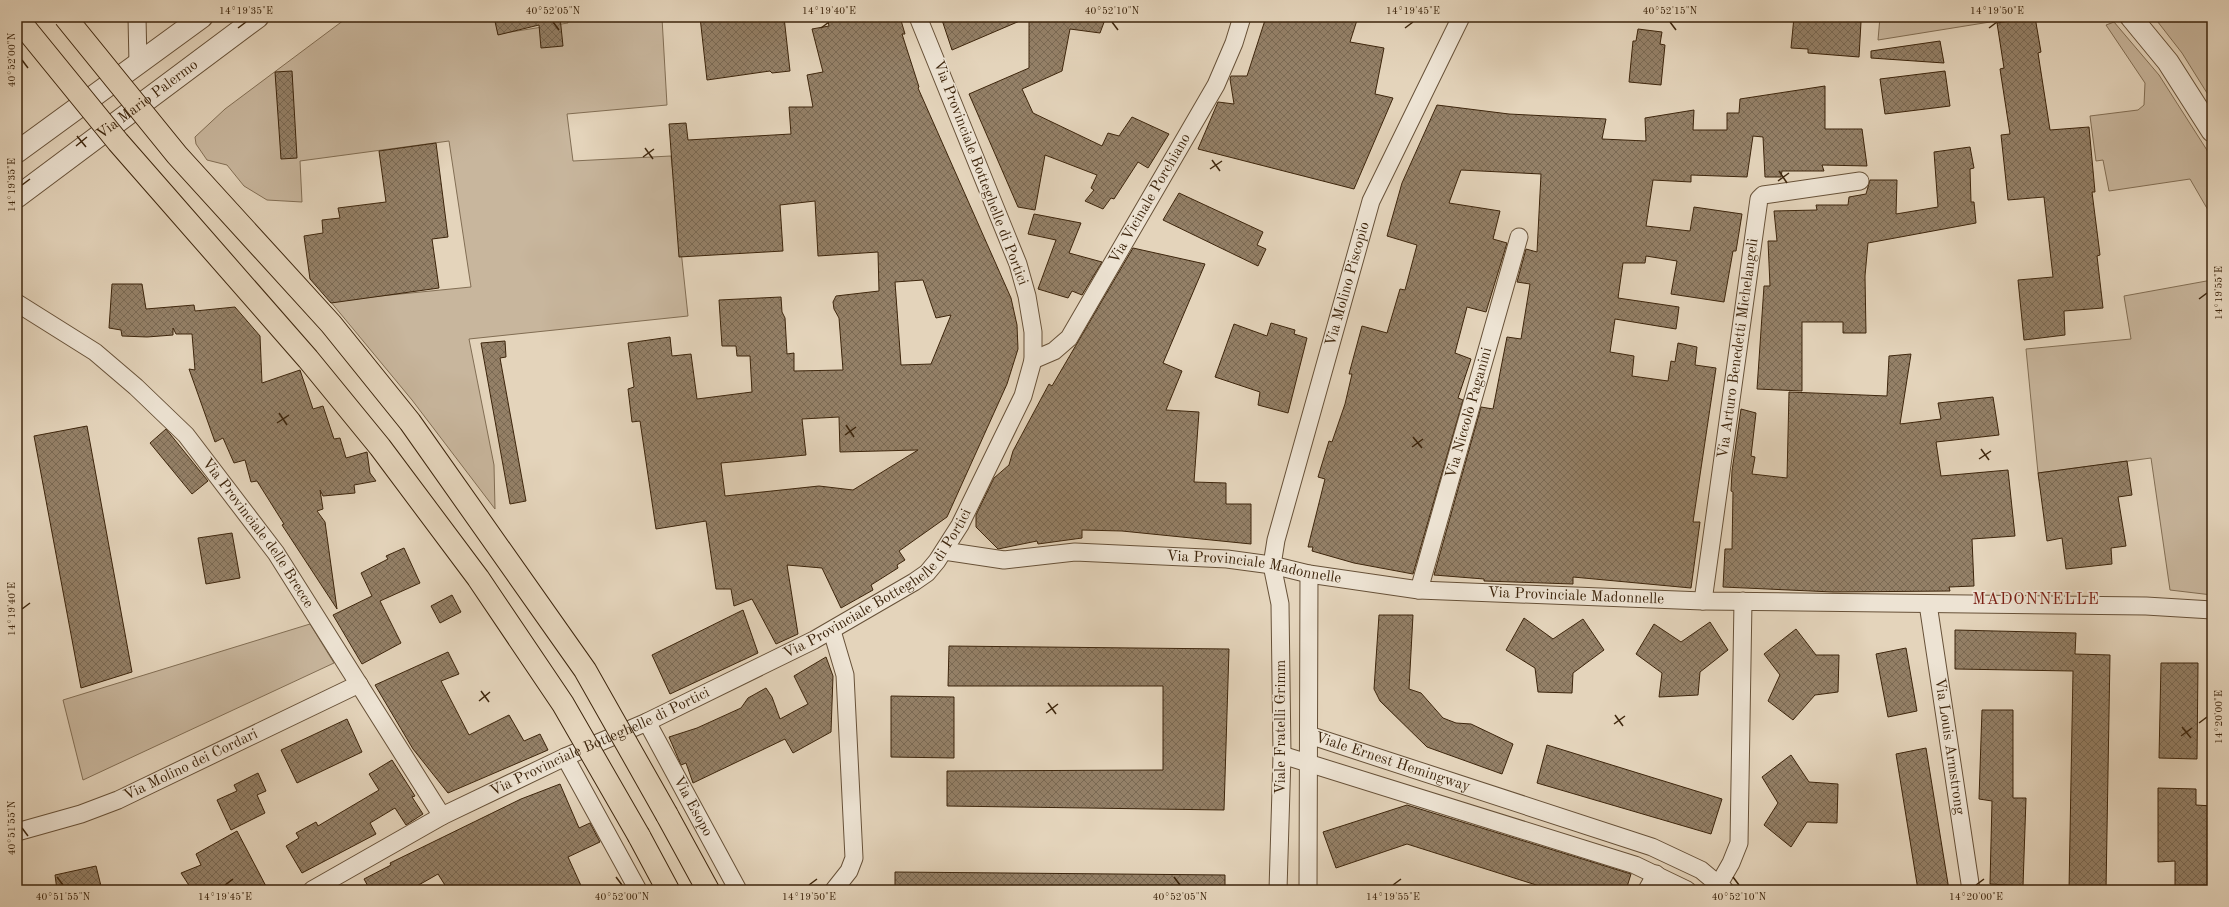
<svg xmlns="http://www.w3.org/2000/svg" width="2229" height="907" viewBox="0 0 2229 907" font-family="'Old Standard TT',serif">
<style>
.grass{fill:#c8b69d;stroke:#826e54}
.building{fill:url(#building-cross-hatch);stroke:#3d250c;fill-rule:evenodd}
.lines{fill:none;stroke-linecap:round;stroke-linejoin:round}
.minor-casing{stroke:#675138;stroke-width:19}
.tertiary-casing{stroke:#675138;stroke-width:23}
.trunk-casing{stroke:#3d250c;stroke-width:24}
.minor{stroke:#ede3d3;stroke-width:17}
.tertiary{stroke:#ede3d3;stroke-width:21}
.trunk{stroke:#e4d4bb;stroke-width:22}
.trunk-bridge-casing{stroke:#3d250c;stroke-width:24;stroke-linecap:butt}
.trunk-bridge{stroke:#e4d4bb;stroke-width:22}
.ticks{fill:none;stroke:#3d250c;stroke-width:1.5}
.labels{text-anchor:middle;dominant-baseline:central;stroke-width:3.5;stroke-linejoin:round;paint-order:stroke}
.street-label{font-size:15px;fill:#3d250c;stroke:#ede3d3}
.neighbourhood-label{font-size:16px;letter-spacing:1px;fill:#7a1f14;stroke:#ede3d3}
.neatline{fill:none;stroke:#3d250c;stroke-width:1.5}
.ticks-label{font-size:10px;text-anchor:middle;fill:#3d250c}
</style>
<defs>
<pattern id="building-cross-hatch" width="8" height="8" patternUnits="userSpaceOnUse"><rect width="8" height="8" fill="#948067"/><path d="M0 0l8 8M0 8l8-8" fill="none" stroke="#7a6953"/></pattern>
</defs>
<rect width="100%" height="100%" fill="#e4d4bb"/>
<filter id="stains"><feTurbulence type="fractalNoise" baseFrequency=".005" numOctaves="4"/><feColorMatrix values="0 0 0 0 .2 0 0 0 0 .09 0 0 0 0 .02 0 0 0 .5 -.17"/></filter>
<radialGradient id="worn" r=".72"><stop offset=".6" stop-color="#630" stop-opacity="0"/><stop offset="1" stop-color="#630" stop-opacity=".3"/></radialGradient>
<g class="grass">
<path d="M348 17H495L498 34 568 23 567 17H665L662 18 667 105 567 114 573 161 671 156 688 316 469 339 494 465 495 509 412 400 330 301 471 287 449 141 300 161 302 202 267 200 244 186 227 165 207 160 196 144 195 137 225 109Z"/>
<path d="M1880 17H1990V22L1878 40Z"/>
<path d="M2154 17H2212V101L2182 53Z"/>
<path d="M2114 22 2159 75 2212 158V217L2190 179 2109 191 2103 160 2096 161 2090 116 2138 110 2144 105 2145 83 2106 25Z"/>
<path d="M2212 280V595L2170 590 2151 458 2038 473 2026 349 2131 339 2124 296Z"/>
<path d="M310 624 334 663 83 780 63 700Z"/>
</g>
<g class="building">
<path d="M494 17H560L563 46 541 48 539 25 498 35Z"/>
<path d="M700 17H784L790 71 772 73 770 71 707 80Z"/>
<path d="M827 17H900L905 34H902L919 87 918 88 1011 298 1017 325 1018 349 1007 384 947 517 899 551 905 560 897 565 898 568 871 585 873 590 841 608 822 568 787 565 798 634 776 644 752 599 734 606 731 589H716L706 521 656 529 640 421 632 422 628 389 634 387 628 343 670 337 672 356 691 354 697 399 752 392 750 356H737L736 346H722L719 300 781 297 782 312 785 318 787 354 794 353V371L843 370 839 318 834 309 833 302 836 296 879 291 878 252 818 256 815 201 780 205 783 251 679 257 669 124 686 123 688 140 791 134 789 107H813L807 75 823 72 812 29 829 26ZM923 280 936 318 951 315 931 364 901 365 895 282ZM839 417 840 452 918 450 853 490 819 486 725 496 721 463 806 455 802 419Z"/>
<path d="M941 17H1029L952 50Z"/>
<path d="M1029 17H1106L1100 33 1070 29 1062 71 1022 89 1033 113 1102 146 1108 133 1119 136 1132 117 1169 134 1148 168 1138 162 1114 199 1111 198 1103 209 1085 201 1094 190 1091 188 1097 175 1045 155 1035 210 1018 207 969 94 1029 68Z"/>
<path d="M1266 17H1358L1350 42 1384 48 1375 94 1393 98 1354 189 1198 149 1218 102 1234 104 1230 79 1231 76H1247Z"/>
<path d="M1794 17 1861 22 1859 57 1808 53V49L1791 48Z"/>
<path d="M2035 17 2041 52 2038 53 2050 130 2089 127 2095 192H2092L2100 255 2097 256 2103 308 2064 311 2065 335 2024 340 2018 280 2053 277 2044 197 2008 200 2001 135 2010 134 2000 69 2004 68 1997 23Z"/>
<path d="M1638 29 1662 32 1660 44 1665 45 1661 85 1629 82 1633 41H1636Z"/>
<path d="M1940 41 1944 63 1871 58V51Z"/>
<path d="M292 71 297 158 281 159 275 72Z"/>
<path d="M1945 71 1950 106 1885 114 1880 79Z"/>
<path d="M1825 86V129H1862L1867 166 1822 165 1824 171H1782L1781 177H1765L1763 137 1753 136 1747 177 1691 175V182L1653 180 1646 226 1690 231 1694 207 1742 214 1736 251H1733L1724 302 1671 294 1677 261 1646 256 1645 263H1623L1618 298 1679 307 1676 329 1615 319 1610 352 1634 356 1632 376 1668 381 1671 361 1675 362 1678 343 1697 347 1695 365 1716 368 1693 522H1700L1691 588 1573 577V584L1484 581V579L1434 575 1481 407 1493 409 1507 337 1521 339 1530 284 1517 282 1526 249 1537 252 1541 174 1461 170 1449 203 1500 211 1493 239 1507 243 1486 312 1467 307 1455 353 1471 359 1458 398 1463 400 1413 574 1354 563 1312 551 1313 547H1308L1325 479 1318 477 1329 441 1332 442 1345 404 1352 374H1349L1362 326 1387 333 1400 289 1405 290 1417 245 1387 236 1402 183 1437 105 1509 114 1606 119 1602 139 1646 141 1645 118 1694 110 1693 130H1727V113H1739L1740 99Z"/>
<path d="M436 143 448 237 432 239 439 288 331 303 310 279 304 236 323 233 322 220 340 218 338 208 386 202 379 151Z"/>
<path d="M1970 147 1974 168 1970 169 1971 202H1974L1976 223 1868 243 1865 276 1866 333H1843V322H1802V391L1757 389 1764 286H1770L1768 241H1777L1774 211 1817 210 1816 205H1848L1849 197 1866 194 1870 180H1897L1896 214 1938 207 1934 152Z"/>
<path d="M1179 193 1263 232 1257 245 1266 249 1258 266 1163 220Z"/>
<path d="M1034 214 1081 223 1069 253 1102 262 1082 295 1072 291 1068 298 1038 289 1056 240 1028 234Z"/>
<path d="M1133 248 1205 264 1163 363 1182 371 1166 410 1199 412 1194 482 1226 483V504H1251V544L1122 531 1082 530V538L1038 544 1037 541 998 549 976 527V515L994 478 1009 465 1013 451 1049 384 1052 386Z"/>
<path d="M112 284H142L146 309 194 305 195 311 235 307 260 336 262 383 300 370 313 409 323 406 334 439 340 438 346 458 367 452 370 473 376 481 354 485 355 493 323 496 320 490 323 509 317 511 325 522 337 609 282 525 284 524 257 481 251 482 245 460 234 463 223 438 215 442 189 369 195 370 192 334H176L173 328V335L147 337 122 336 121 330 109 328Z"/>
<path d="M1271 323 1295 330 1294 334 1307 338 1288 413 1258 405 1260 392 1215 377 1234 324 1267 336Z"/>
<path d="M505 341 506 357 500 358 526 501 510 504 481 343Z"/>
<path d="M1911 354 1900 424 1941 419 1938 403 1993 397 1999 435 1936 442 1941 476 2008 470 2015 536 1972 539 1974 586 1949 587 1950 591 1833 592 1723 587 1725 549H1732L1733 492 1731 491 1732 471 1741 409 1756 413 1751 456 1755 457 1752 474 1787 478 1789 392 1887 396 1889 356Z"/>
<path d="M87 426 132 672 81 688 34 436Z"/>
<path d="M166 429 208 481 192 494 150 443Z"/>
<path d="M2127 461 2132 495 2118 497 2126 546 2111 548 2112 564 2066 569 2062 538 2047 541 2038 473Z"/>
<path d="M232 533 240 578 206 584 198 538Z"/>
<path d="M404 548 420 583 380 601 401 643 362 664 333 615 372 596 361 573 388 559 386 556Z"/>
<path d="M452 595 461 612 440 623 431 606Z"/>
<path d="M743 610 758 653 670 694 652 655Z"/>
<path d="M1379 615H1413L1409 689 1421 693 1443 718 1456 723 1471 724 1513 744 1502 774 1427 747 1380 701 1374 689Z"/>
<path d="M1524 618 1553 639 1583 619 1604 650 1573 673 1572 693 1538 692 1535 668 1506 650Z"/>
<path d="M1710 622 1728 650 1700 672 1698 695 1659 697 1662 673 1636 654 1654 624 1681 642Z"/>
<path d="M1796 629 1816 655H1839L1838 692 1815 695 1793 720 1768 701 1780 675 1764 654Z"/>
<path d="M1955 630 2076 633 2075 654 2110 655 2106 890H2069L2073 671 1955 669Z"/>
<path d="M949 646 1229 649 1224 810 947 806V771L1163 770V686H948Z"/>
<path d="M1906 648 1917 711 1888 717 1876 654Z"/>
<path d="M448 652 459 674 441 681 469 735 509 715 524 741 540 734 548 750 448 793 413 749 375 685Z"/>
<path d="M826 657 833 676 831 732 793 753 785 739 693 783 686 763 681 765 669 737 697 728 741 708 748 698 766 688 772 697 780 719 808 704 794 676Z"/>
<path d="M2161 663H2198L2197 759 2159 758Z"/>
<path d="M891 696 954 697V758L891 757Z"/>
<path d="M1982 710H2013V798H2026L2023 886 1990 884 1992 801 1979 799Z"/>
<path d="M347 719 362 752 297 783 281 750Z"/>
<path d="M1547 745 1722 799 1711 834 1537 783Z"/>
<path d="M1926 748 1949 890H1918L1896 754Z"/>
<path d="M1791 755 1809 782 1838 784 1837 823 1807 822 1791 847 1764 825 1778 803 1762 777Z"/>
<path d="M392 760 415 796 412 797 423 814 406 825 395 808 370 823 376 834 302 873 286 846 299 838 296 833 316 822 318 826 379 790 369 774Z"/>
<path d="M258 773 266 791 257 795 265 813 231 830 217 800 237 791 234 785Z"/>
<path d="M560 784 579 828 590 823 600 842 568 857 583 890H448L438 874 410 890H370L364 879 391 865 390 863 521 799Z"/>
<path d="M2158 788 2196 789V805L2212 806V890H2175V861L2158 862Z"/>
<path d="M1407 805 1631 874 1626 890H1552L1407 844 1336 868 1323 832Z"/>
<path d="M237 831 268 890H192L181 873 201 865 196 854Z"/>
<path d="M96 866 102 890H57L55 875Z"/>
<path d="M895 872 1225 875V890H895Z"/>
</g>
<g class="lines">
<g class="minor-casing">
<g id="minor">
<path d="M137 17 138 64"/>
<path id="s1" d="M17 303 95 352 136 387 186 435 276 553 442 816"/>
<path id="s2" d="M1033 360 1054 351 1069 338 1216 85 1234 43 1242 17"/>
<path id="s3" d="M944 551 1004 560 1075 552 1227 559 1272 565 1309 574 1419 590 1703 601 2146 606 2212 610"/>
<path id="s4" d="M1419 590 1519 237"/>
<path id="s5" d="M1703 601 1759 199 1763 195 1860 181"/>
<path id="s6" d="M1928 604 1971 890"/>
<path d="M832 631 845 675 854 858 849 871 834 890"/>
<path id="s7" d="M647 722 738 890"/>
<path id="s8" d="M1309 735 1652 847 1701 870 1725 890"/>
<path d="M1282 755 1635 865 1687 890"/>
<path d="M565 757 638 890"/>
<path id="s9" d="M17 832 81 814 118 800 359 684"/>
<path d="M1719 884 1731 863 1739 843 1743 601"/>
<path id="s10" d="M312 890 442 816 565 757 647 722 814 640 914 582 927 573 937 561 960 525 1023 396 1033 360V332L1027 296 1018 264 918 17"/>
<path id="s11" d="M1278 890 1282 755 1280 604 1272 565 1276 540 1371 201 1461 17"/>
<path d="M1308 890 1309 574"/>
<path d="M1647 890 1656 874"/>
</g>
</g>
<g class="tertiary-casing">
<g id="tertiary">
<path d="M2131 17 2168 62 2212 131"/>
<path d="M17 152 202 17"/>
<path id="s12" d="M17 197 258 17"/>
</g>
</g>
<g class="trunk-casing">
<g id="trunk">
<path d="M667 815 708 890"/>
<path d="M639 836 668 890"/>
</g>
</g>
<use href="#minor" class="minor"/>
<use href="#tertiary" class="tertiary"/>
<use href="#trunk" class="trunk"/>
<g class="trunk-bridge-casing">
<g id="trunk-bridge">
<path d="M65 17 177 155 331 324 410 422 585 670 667 815"/>
<path d="M17 18 118 142 308 359 380 447 478 578 563 704 639 836"/>
</g>
</g>
<use href="#trunk-bridge" class="trunk-bridge"/>
</g>
<path class="ticks" d="M553 22 559 30M1112 22 1118 30M1670 22 1676 30M238 28 246 22M821 28 829 22M1405 28 1413 22M1989 28 1997 22M22 60 28 68M77 136 86 147M76 146 87 137M645 148 653 159M643 157 654 149M1212 160 1220 171M1210 169 1222 161M1779 171 1787 183M1778 181 1789 173M22 185 30 179M2199 299 2207 293M279 413 287 425M277 423 289 415M846 425 854 437M845 435 856 427M1413 437 1422 448M1412 447 1423 439M1981 449 1989 460M1979 459 1991 451M22 609 30 603M481 691 489 702M479 701 490 692M1048 703 1056 714M1046 713 1058 704M1615 715 1623 726M2199 723 2207 717M1614 724 1625 716M2182 727 2191 738M2181 736 2192 728M22 828 28 836M57 877 63 885M616 877 622 885M1174 877 1180 885M1733 877 1739 885M225 885 233 879M809 885 817 879M1393 885 1401 879M1976 885 1984 879"/>
<g class="labels">
<g class="street-label">
<text stroke="none"><textPath href="#s12" startOffset="163">Via Mario Palermo</textPath></text>
<text transform="translate(980 173) rotate(69)">Via Provinciale Botteghelle di Portici</text>
<text stroke="none"><textPath href="#s2" startOffset="204">Via Vicinale Porchiano</textPath></text>
<text stroke="none"><textPath href="#s11" startOffset="617">Via Molino Piscopio</textPath></text>
<text stroke="none"><textPath href="#s5" startOffset="255">Via Arturo Benedetti Michelangeli</textPath></text>
<text stroke="none"><textPath href="#s4" startOffset="184">Via Niccolò Paganini</textPath></text>
<text stroke="none"><textPath href="#s1" startOffset="337">Via Provinciale delle Brecce</textPath></text>
<text stroke="none"><textPath href="#s3" startOffset="312">Via Provinciale Madonnelle</textPath></text>
<text stroke="none"><textPath href="#s10" startOffset="648">Via Provinciale Botteghelle di Portici</textPath></text>
<text stroke="none"><textPath href="#s3" startOffset="636">Via Provinciale Madonnelle</textPath></text>
<text transform="translate(1281 727) rotate(-90)">Viale Fratelli Grimm</text>
<text stroke="none"><textPath href="#s10" startOffset="324">Via Provinciale Botteghelle di Portici</textPath></text>
<text stroke="none"><textPath href="#s6" startOffset="144">Via Louis Armstrong</textPath></text>
<text stroke="none"><textPath href="#s8" startOffset="88">Viale Ernest Hemingway</textPath></text>
<text stroke="none"><textPath href="#s9" startOffset="187">Via Molino dei Cordari</textPath></text>
<text stroke="none"><textPath href="#s7" startOffset="96">Via Esopo</textPath></text>
</g>
<g class="neighbourhood-label">
<text x="2036" y="600">MADONNELLE</text>
</g>
</g>
<rect width="2229" height="907" fill="none" stroke="#e4d4bb" stroke-width="44"/>
<rect x="22" y="22" width="2185" height="863" class="neatline"/>
<g class="ticks-label">
<text x="246" y="14">14°19'35"E</text>
<text x="553" y="14">40°52'05"N</text>
<text x="829" y="14">14°19'40"E</text>
<text x="1112" y="14">40°52'10"N</text>
<text x="1413" y="14">14°19'45"E</text>
<text x="1670" y="14">40°52'15"N</text>
<text x="1997" y="14">14°19'50"E</text>
<text transform="translate(11 60) rotate(-90)" y="4">40°52'00"N</text>
<text transform="translate(11 185) rotate(-90)" y="4">14°19'35"E</text>
<text transform="translate(2218 293) rotate(-90)" y="4">14°19'55"E</text>
<text transform="translate(11 609) rotate(-90)" y="4">14°19'40"E</text>
<text transform="translate(2218 717) rotate(-90)" y="4">14°20'00"E</text>
<text transform="translate(11 828) rotate(-90)" y="4">40°51'55"N</text>
<text x="63" y="900">40°51'55"N</text>
<text x="225" y="900">14°19'45"E</text>
<text x="622" y="900">40°52'00"N</text>
<text x="809" y="900">14°19'50"E</text>
<text x="1180" y="900">40°52'05"N</text>
<text x="1393" y="900">14°19'55"E</text>
<text x="1739" y="900">40°52'10"N</text>
<text x="1976" y="900">14°20'00"E</text>
</g>
<rect width="100%" height="100%" filter="url(#stains)"/>
<rect width="100%" height="100%" fill="url(#worn)"/>
</svg>
